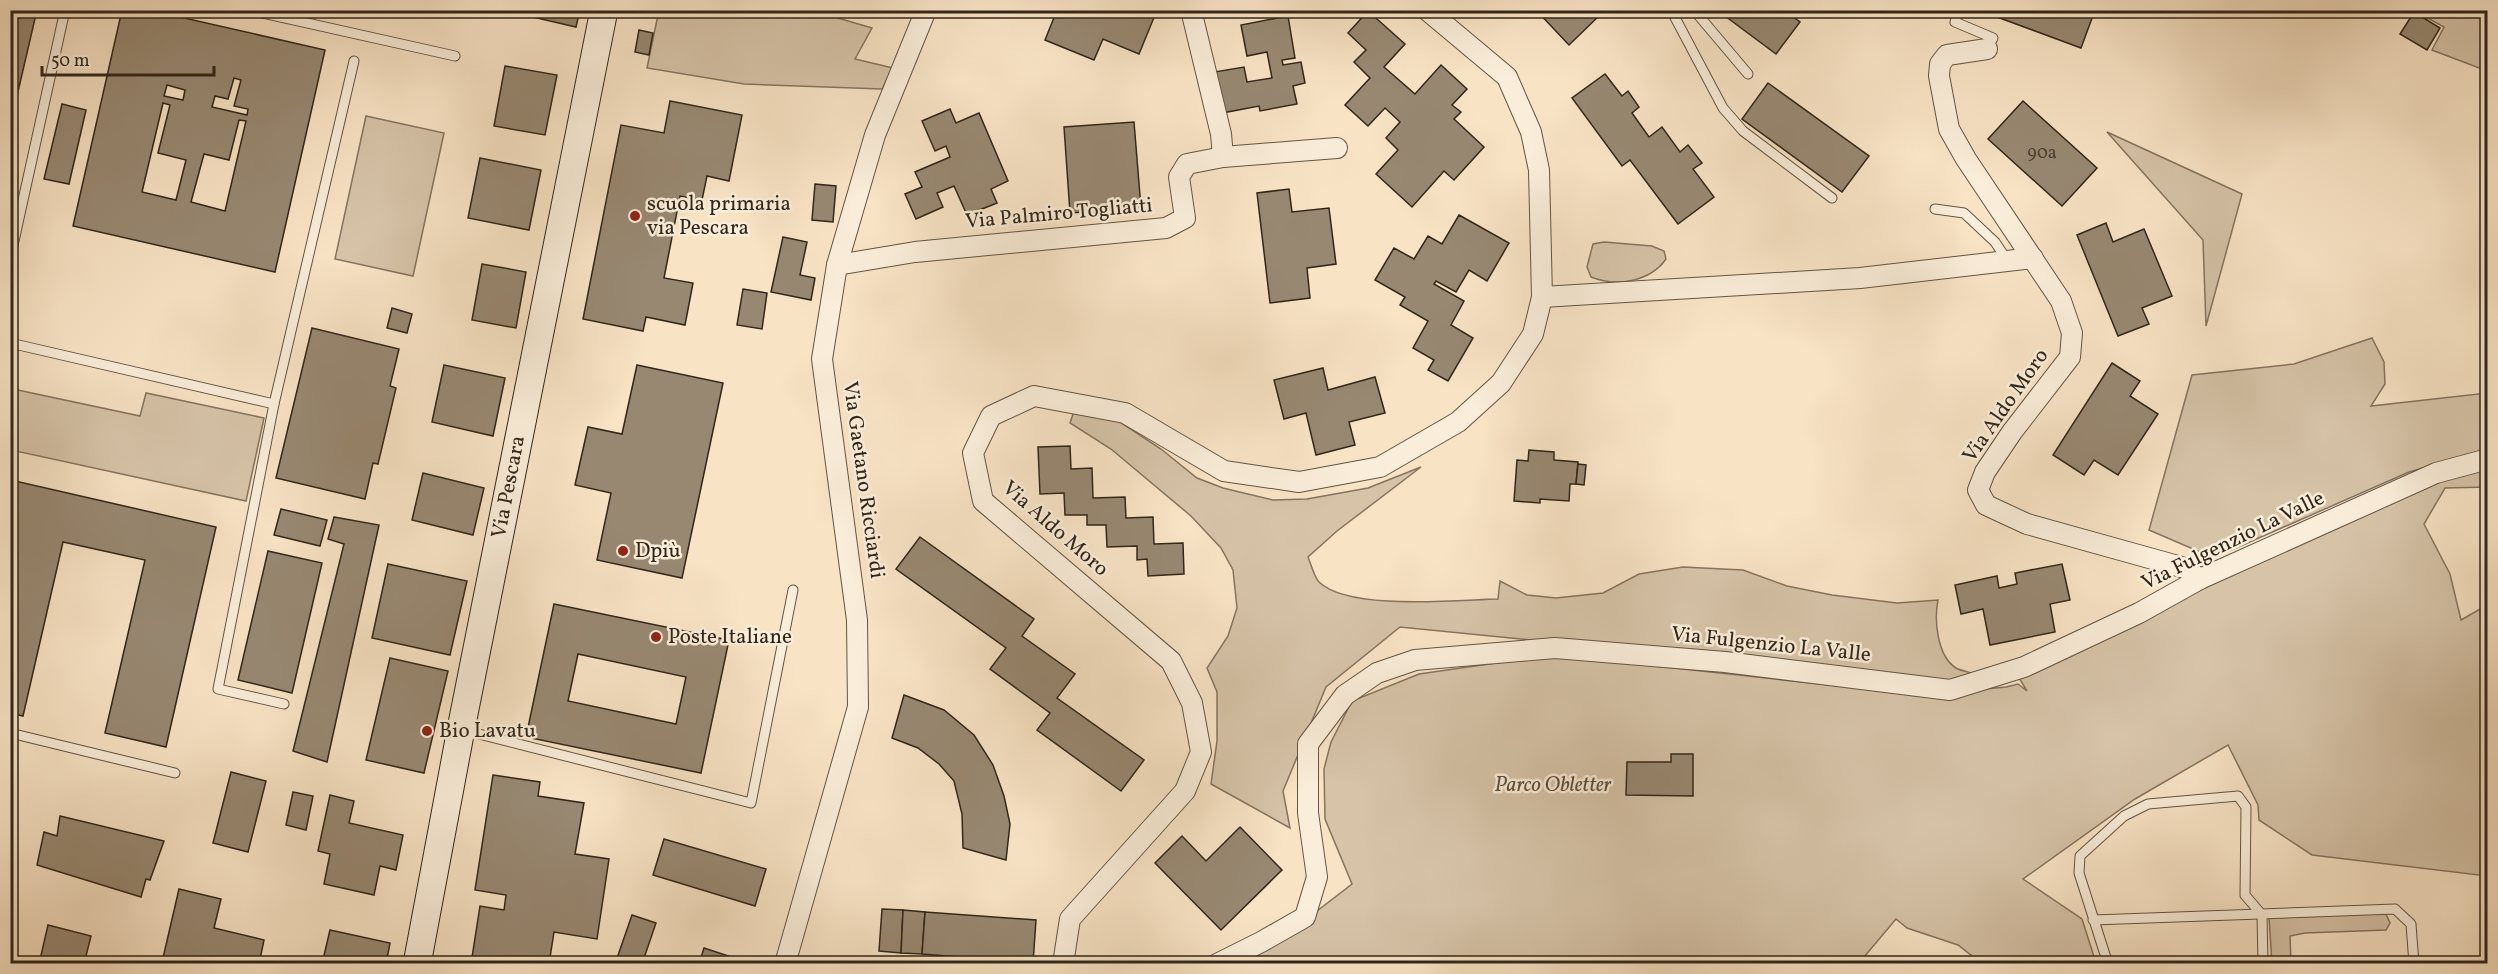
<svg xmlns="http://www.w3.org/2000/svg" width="2498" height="974" viewBox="0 0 2498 974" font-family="Vollkorn,serif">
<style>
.green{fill:#d6c3a8;stroke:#847460;stroke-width:1.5}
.building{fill:#988872;stroke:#312619;stroke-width:1.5;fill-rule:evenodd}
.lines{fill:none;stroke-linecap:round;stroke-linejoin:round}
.lane-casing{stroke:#635544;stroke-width:11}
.street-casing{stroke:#635544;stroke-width:22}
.secondary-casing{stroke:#312619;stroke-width:29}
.lane{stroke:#faedd9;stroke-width:9}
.street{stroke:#faedd9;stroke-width:20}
.secondary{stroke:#faedd9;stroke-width:27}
.poi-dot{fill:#8f2418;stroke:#faedd9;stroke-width:2}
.labels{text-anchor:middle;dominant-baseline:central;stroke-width:5;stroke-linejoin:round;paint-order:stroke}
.number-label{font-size:18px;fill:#4b3e2f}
.poi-label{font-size:21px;fill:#312619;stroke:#faedd9;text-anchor:start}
.street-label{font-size:21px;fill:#312619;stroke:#faedd9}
.park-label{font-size:21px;font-style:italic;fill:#5a4d3d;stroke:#faedd9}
</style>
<rect width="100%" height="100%" fill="#f8e3c5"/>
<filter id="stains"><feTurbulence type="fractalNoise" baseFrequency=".00333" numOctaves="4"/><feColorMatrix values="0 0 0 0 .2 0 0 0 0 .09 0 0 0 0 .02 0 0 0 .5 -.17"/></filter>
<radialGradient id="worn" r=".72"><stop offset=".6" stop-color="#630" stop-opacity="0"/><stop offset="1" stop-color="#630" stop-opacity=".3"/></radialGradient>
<g class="green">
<path d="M659 10 814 11 872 28 855 59 893 68 882 89 744 84 647 68Z"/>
<path d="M2415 11H2476L2475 16 2487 21V71L2432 50 2444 27Z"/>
<path d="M366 116 444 133 413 276 335 259Z"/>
<path d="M2107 132 2242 194 2206 326 2203 240Z"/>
<path d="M1604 242 1652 246 1664 251 1666 259C1650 282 1616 287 1591 277L1587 267 1593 244Z"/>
<path d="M2372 338 2384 362 2385 384 2371 406 2487 393V450L2409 472 2227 552H2200L2149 530 2192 375 2294 364Z"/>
<path d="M13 389 140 416 146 393 264 418 246 501 11 450 10 400Z"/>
<path d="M1085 413 1117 420 1161 449 1197 478 1223 488 1273 500 1307 499 1368 488 1421 467 1337 531 1308 557C1311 564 1314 577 1319 582 1349 611 1457 600 1498 599L1500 581 1527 595 1556 598 1603 593 1639 574 1683 567 1743 570 1787 586 1832 595 1897 603 1938 600C1934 620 1937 656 1956 668 1961 671 1970 672 1975 674L1964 683 1400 627 1326 687 1283 791 1290 828 1211 784 1217 741V692L1207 668 1228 636 1237 608 1233 570 1221 548 1191 516 1111 449 1070 423 1073 414Z"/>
<path d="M2487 467V487L2445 488 2424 524 2450 574 2461 620 2487 605V876L2312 855 2259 820 2258 805 2228 745 2135 799 2023 879 2082 919 2096 963H1981L1958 945 1907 928 1896 919 1859 963 1230 964 1278 941 1352 884 1325 819 1324 769 1331 742 1352 701 1419 674 1553 655 1922 695 2006 687 2018 684 2027 691 2018 676C2118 626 2220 578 2323 532 2372 510 2435 477 2487 467Z"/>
<path d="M2385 912 2390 923 2386 930 2305 933 2290 936 2291 963 2272 964 2269 918Z"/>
</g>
<g class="building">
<path d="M10 10H37L10 126Z"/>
<path d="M122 10H149L325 50 275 272 73 226ZM234 78 241 80 234 106 248 109 247 115 212 107 215 96 228 99ZM167 85 185 90 183 100 164 96ZM163 103 170 105 158 153 186 160 176 200 142 192ZM239 120 246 121 225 211 191 202 204 154 229 160Z"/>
<path d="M525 10H580L576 27 524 15Z"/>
<path d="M1057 10 1071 12 1157 10 1139 54 1103 39 1094 60 1045 40Z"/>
<path d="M1536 10H1598L1601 14 1569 45Z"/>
<path d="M1717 10H1784L1800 22 1776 54Z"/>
<path d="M1991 10H2095L2081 48 1989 14Z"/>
<path d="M1368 11 1405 44 1384 67 1415 94 1441 65 1467 89 1452 105 1461 112 1454 119 1484 147 1454 180 1444 171 1412 207 1376 174 1398 150 1386 138 1400 122 1385 108 1368 126 1345 105 1370 78 1354 62 1366 50 1348 33Z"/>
<path d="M2414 12 2440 28 2427 50 2400 34Z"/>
<path d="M1288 16 1295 58 1282 60 1283 65 1301 62 1305 83 1293 86 1297 104 1260 111 1259 106 1222 113 1214 72 1244 67 1247 82 1272 78 1267 52 1247 56 1241 25Z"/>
<path d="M639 30 653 33 649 55 635 52Z"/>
<path d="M505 66 557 75 545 135 494 126Z"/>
<path d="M1605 74 1622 96 1628 91 1639 107 1632 113 1649 137 1662 127 1680 152 1688 145 1702 163 1693 169 1714 197 1678 224 1630 160 1622 166 1572 98Z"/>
<path d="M1768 83 1869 156 1842 192 1742 119Z"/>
<path d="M670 101 742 115 729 181 707 176 702 200 680 196 664 278 693 283 685 325 646 317 643 331 583 319 621 125 664 133Z"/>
<path d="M2023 101 2097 168 2062 206 1988 139Z"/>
<path d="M62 104 86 110 69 184 44 179Z"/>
<path d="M950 109 956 123 979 113 1008 181 991 189 997 203 967 215 954 186 937 193 943 207 916 219 905 194 922 187 915 172 950 157 946 146 935 151 922 121Z"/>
<path d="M1134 122 1141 208 1070 213 1064 127Z"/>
<path d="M480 158 541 170 529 230 468 218Z"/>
<path d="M815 184 836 186 833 222 812 220Z"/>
<path d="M1289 189 1292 212 1329 208 1336 264 1307 268 1310 298 1270 303 1257 193Z"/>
<path d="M1459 215 1509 243 1487 281 1469 270 1456 292 1436 281 1434 284 1464 301 1451 325 1473 338 1448 381 1428 370 1434 360 1413 348 1428 321 1400 305 1405 297 1375 280 1394 248 1414 259 1428 236 1442 244Z"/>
<path d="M2106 223 2113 242 2144 229 2172 296 2142 308 2149 324 2118 336 2077 235Z"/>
<path d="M783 237 807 242 800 275 815 278 811 300 771 292Z"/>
<path d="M482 264 526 272 516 328 472 320Z"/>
<path d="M743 289 767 293 762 329 737 325Z"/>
<path d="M392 308 412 314 407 333 387 328Z"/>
<path d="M312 328 399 349 390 386 396 388 378 464 373 463 365 499 276 478Z"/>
<path d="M2112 363 2140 381 2130 396 2158 414 2118 475 2094 460 2084 475 2053 455Z"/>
<path d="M444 365 505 378 493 436 432 422Z"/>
<path d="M637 365 723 383 682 578 597 560 611 493 575 485 588 427 622 434Z"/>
<path d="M1323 368 1328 390 1375 377 1385 413 1349 422 1355 445 1316 455 1306 413 1284 419 1274 380Z"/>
<path d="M1070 446 1071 469 1092 468 1093 498 1125 497 1126 518 1153 517 1154 544 1183 543 1184 574 1148 576 1147 559 1137 560V546L1107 547 1106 525H1087V515H1065L1064 493 1040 494 1038 447Z"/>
<path d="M1529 450 1554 452V460L1578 462 1576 484H1570L1569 501 1540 499V503L1514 501 1517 460 1528 461Z"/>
<path d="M1578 464 1586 465 1584 485 1576 484Z"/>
<path d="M423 473 484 488 473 535 412 520Z"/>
<path d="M15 481 216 527 166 747 105 733 145 560 63 542 23 716 10 713V501Z"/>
<path d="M281 509 327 520 320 546 274 535Z"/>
<path d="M334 517 379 525 327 762 293 751 344 544 328 539Z"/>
<path d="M920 537 1034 619 1022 636 1075 674 1057 698 1144 760 1121 791 1037 730 1050 713 990 669 1006 648 896 569Z"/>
<path d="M268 551 322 563 292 693 238 680Z"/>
<path d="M388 564 467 581 450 655 372 638Z"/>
<path d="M2062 564 2070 600 2050 604 2055 632 1990 645 1983 609 1961 614 1955 585 1997 576 1999 588 2017 584 2015 573Z"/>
<path d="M554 604 729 640 701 773 526 737ZM578 654 686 677 676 724 568 701Z"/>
<path d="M390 658 448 671 424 773 366 760Z"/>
<path d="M904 695 944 710 974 735 993 765 1004 796 1010 824 1006 860 963 848 962 814 954 781 939 764 918 748 892 738Z"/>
<path d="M1671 754H1693V796L1626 795 1627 762H1671Z"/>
<path d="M231 772 266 781 248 852 213 843Z"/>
<path d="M493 775 540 782 538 796 584 803 575 854 609 859 597 939 554 932 549 964H471L480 906 504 910 506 895 475 890Z"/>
<path d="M293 792 313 796 306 830 286 825Z"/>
<path d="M330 795 354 801 349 823 403 835 396 870 380 866 374 895 324 884 330 854 318 851Z"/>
<path d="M60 816 164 841 150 880 146 879 141 897 37 865 44 832 57 836Z"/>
<path d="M1240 827 1282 870 1221 930 1155 863 1182 836 1206 861Z"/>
<path d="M664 839 766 869 755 906 653 875Z"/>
<path d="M179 889 221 899 214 928 264 940 259 964H174V961L163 958Z"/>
<path d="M882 909 903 910 901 953 879 951Z"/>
<path d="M903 910 925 912 922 954 901 953Z"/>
<path d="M925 912 1036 920 1033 963 922 954Z"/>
<path d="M632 915 656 923 642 964H615Z"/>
<path d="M48 925 91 936 84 964H39Z"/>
<path d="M330 930 390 943 386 964H322Z"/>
<path d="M704 948 750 963 749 964H699Z"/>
</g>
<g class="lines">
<g class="lane-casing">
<g id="lane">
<path d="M249 10 455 56"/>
<path d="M1671 10 1723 108 1743 131 1832 198"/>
<path d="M1694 10 1748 74"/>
<path d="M1958 10 1955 22 1993 38 1987 49"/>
<path d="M1935 209 1964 213 1995 242 2007 260"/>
<path d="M10 259 65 10"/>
<path d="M10 343 274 404"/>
<path d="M284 704 218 689 274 404 354 61"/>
<path d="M463 730 751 803 793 590"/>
<path d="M10 733 175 773"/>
<path d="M2093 920 2395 909 2411 924 2414 964"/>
<path d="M2108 964 2079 873 2080 856 2124 816 2148 804 2238 796 2246 807 2245 895 2262 915 2263 964"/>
</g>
</g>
<g class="street-casing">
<g id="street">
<path d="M1987 49 1947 55 1940 64 1939 76 1949 129 1966 159 2061 301 2072 333 2070 357 2012 432 1985 472 1978 490 1986 505 2027 524 2185 568 2200 579"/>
<path d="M1223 157 1337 148"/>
<path d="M837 265 915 252 1166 228 1185 218 1179 177 1187 164 1223 157 1221 134 1191 10"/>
<path d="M1542 297 1860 278 2033 258"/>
<path d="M785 964 858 707 857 620 822 359 837 265 875 135 926 10"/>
<path d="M1063 964 1070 919 1185 791 1201 752 1192 703 1171 661 983 501 973 453 991 416 1034 396 1125 413 1224 471 1299 482 1380 467 1458 422 1501 383 1533 334 1542 297 1539 170 1531 132 1507 77 1427 10"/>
<path d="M1217 964 1261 942 1305 917 1317 877 1308 813V744L1345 695 1377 673 1415 660 1555 648 1725 662 1950 690 2024 667 2139 613 2200 579 2436 473 2488 459"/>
</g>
</g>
<g class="secondary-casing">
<path id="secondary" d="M417 964 461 729 604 10"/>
</g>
<use href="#lane" class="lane"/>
<use href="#street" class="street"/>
<use href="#secondary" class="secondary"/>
</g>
<g class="poi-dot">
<circle cx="635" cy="216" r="6"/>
<circle cx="623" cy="551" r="6"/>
<circle cx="656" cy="637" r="6"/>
<circle cx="427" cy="731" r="6"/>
</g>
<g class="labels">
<g class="number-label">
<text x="2042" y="153">90a</text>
</g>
<g class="poi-label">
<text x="647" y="204">scuola primaria<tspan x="647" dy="24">via Pescara</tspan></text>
<text x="635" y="551">Dpiù</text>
<text x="668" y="637">Poste Italiane</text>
<text x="439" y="731">Bio Lavatu</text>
</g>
<g class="street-label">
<text transform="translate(1059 214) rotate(-5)">Via Palmiro Togliatti</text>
<text transform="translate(2006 406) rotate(-55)">Via Aldo Moro</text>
<text transform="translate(863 480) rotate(82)">Via Gaetano Ricciardi</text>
<text transform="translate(509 487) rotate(-79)">Via Pescara</text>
<text transform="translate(1055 529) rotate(41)">Via Aldo Moro</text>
<text transform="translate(2233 541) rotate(-26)">Via Fulgenzio La Valle</text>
<text transform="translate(1771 645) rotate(6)">Via Fulgenzio La Valle</text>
</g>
<g class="park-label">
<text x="1553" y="785">Parco Obletter</text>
</g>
</g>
<rect width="2498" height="974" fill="none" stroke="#f8e3c5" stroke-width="36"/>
<rect x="12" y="12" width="2474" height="950" fill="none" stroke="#312619" stroke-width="3"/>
<rect x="18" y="18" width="2462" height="938" fill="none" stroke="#312619" stroke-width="1.5"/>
<path d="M42 66v9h172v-9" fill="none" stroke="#312619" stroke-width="3"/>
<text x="51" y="66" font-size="18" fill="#312619" stroke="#faedd9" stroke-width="4.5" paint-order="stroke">50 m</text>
<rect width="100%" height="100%" filter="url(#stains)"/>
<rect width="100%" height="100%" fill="url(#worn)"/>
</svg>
